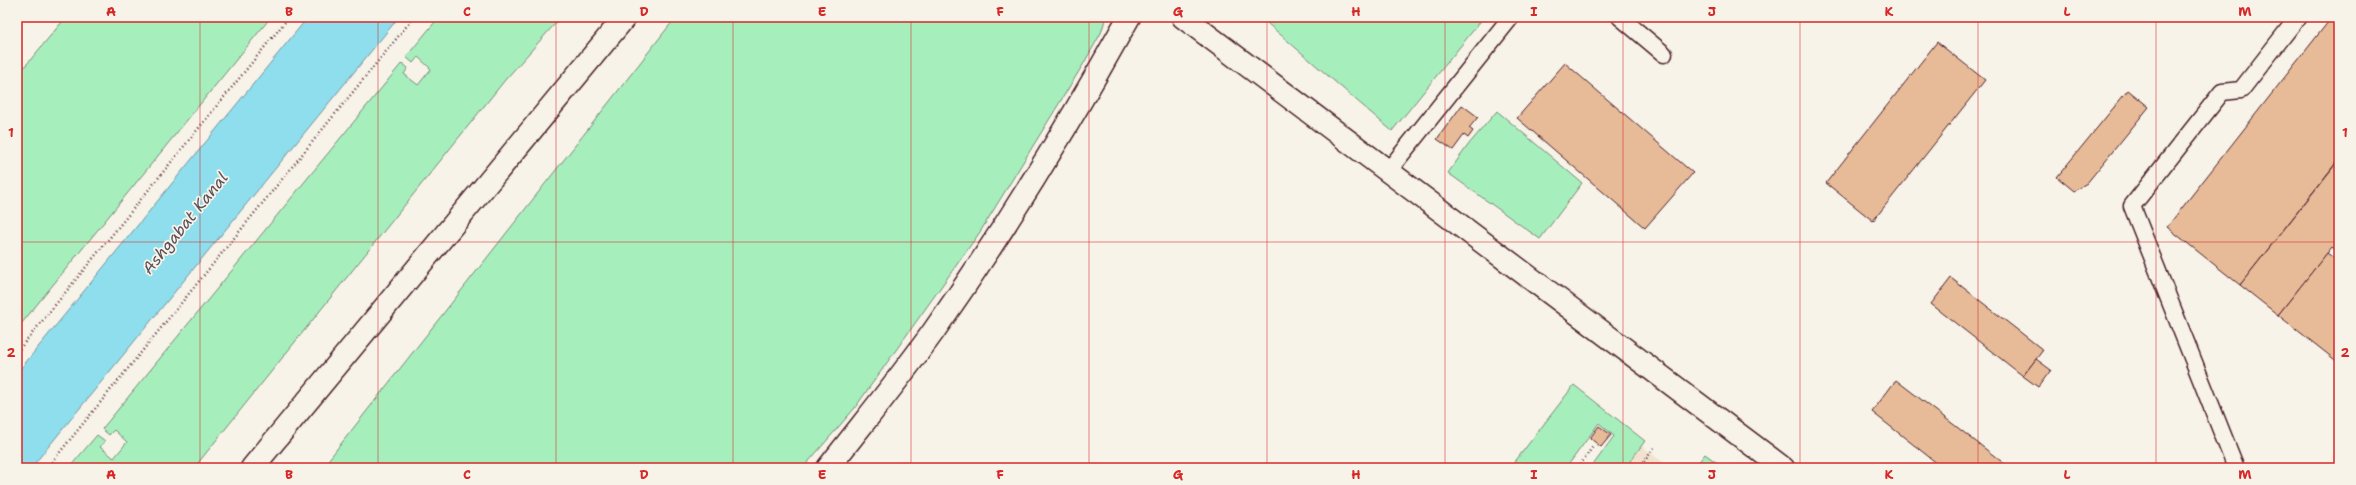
<svg xmlns="http://www.w3.org/2000/svg" width="2356" height="485" viewBox="0 0 2356 485" font-family="'Shantell Sans',sans-serif">
<style>
.built{fill:#f2e2d0}
.green{fill:#a6efbd;stroke:#788774}
.water{fill:#8fdeed;stroke:#73929f}
.building{fill:#e7ba98;stroke:#4a1f2b}
.lines{fill:none;stroke-linecap:round;stroke-linejoin:round}
.service-casing{stroke:#4a1f2b;stroke-width:19}
.minor-casing{stroke:#4a1f2b;stroke-width:25}
.path{stroke:#4a1f2b;stroke-width:2.5;stroke-dasharray:1 3;stroke-linecap:butt}
.service{stroke:#f7f3e8;stroke-width:16}
.minor{stroke:#f7f3e8;stroke-width:22}
.grid{fill:none;stroke:#d62828;stroke-width:1;stroke-opacity:0.55}
.labels{text-anchor:middle;dominant-baseline:central;stroke-width:3.5;stroke-linejoin:round;paint-order:stroke}
.water-label{font-size:16px;font-style:italic;fill:#5b4f5c;stroke:#f7f3e8}
.neatline{fill:none;stroke:#d62828;stroke-width:1.5}
.grid-label{font-size:13px;text-anchor:middle;font-weight:bold;fill:#d62828}
</style>
<rect width="100%" height="100%" fill="#f7f3e8"/>
<filter id="ink" filterUnits="userSpaceOnUse"><feTurbulence type="fractalNoise" baseFrequency=".025" numOctaves="2"/><feDisplacementMap in="SourceGraphic" scale="8" xChannelSelector="R" yChannelSelector="G"/><feConvolveMatrix kernelMatrix="1 2 1 2 8 2 1 2 1" color-interpolation-filters="sRGB"/></filter>
<g filter="url(#ink)">
<path class="built" d="M1638 443 1670 468H1619Z"/>
<g class="green">
<path d="M66 17H271L17 329V76Z"/>
<path d="M439 17H561L505 80 194 468H69L97 435 105 441 100 447 114 458 127 442 114 430 109 435 102 429 402 63 408 68 404 74 418 85 431 69 418 57 413 63 406 57Z"/>
<path d="M676 17H1106L1101 33 1084 63 980 232 854 409 803 468H322Z"/>
<path d="M1273 17H1484L1392 131 1267 23Z"/>
<path d="M1497 111 1582 183 1540 239 1448 173 1469 144Z"/>
<path d="M1574 385 1645 441 1625 468H1591L1614 436 1599 423 1566 468H1510Z"/>
<path d="M1705 454 1724 468H1694Z"/>
</g>
<path class="water" d="M308 17H399L31 468H17V373Z"/>
<g class="building">
<path d="M2332 17H2339V159L2240 285 2167 227Z"/>
<path d="M1937 42 1985 80 1873 221 1826 183Z"/>
<path d="M1565 63 1693 173 1645 228 1517 118Z"/>
<path d="M2128 90 2149 107 2087 183 2074 191 2057 177Z"/>
<path d="M1462 105 1478 117 1469 128 1473 131 1468 138 1464 135 1453 150 1437 139Z"/>
<path d="M2338 161 2339 253 2332 247 2278 315 2240 285Z"/>
<path d="M2327 253 2339 262V363L2278 315Z"/>
<path d="M1951 278 2043 350 2023 376 1931 304Z"/>
<path d="M2036 359 2051 370 2038 387 2023 376Z"/>
<path d="M1896 380 2010 468H1943L1872 412Z"/>
<path d="M1599 426 1611 435 1601 447 1590 438Z"/>
</g>
<g class="lines">
<g class="service-casing">
<g id="service">
<path d="M1620 17 1664 54"/>
<path d="M1388 171 1511 17"/>
<path d="M2236 468 2132 206 2222 92 2241 90 2298 17"/>
</g>
</g>
<g class="minor-casing">
<g id="minor">
<path d="M1183 17 1783 468"/>
<path d="M252 468 625 17"/>
<path d="M828 468C863 423 900 378 933 332 1004 231 1069 125 1129 17"/>
</g>
</g>
<g class="path">
<path d="M17 352 289 17"/>
<path d="M47 468 414 17"/>
<path d="M1578 468 1594 445"/>
<path d="M1639 468 1654 448"/>
</g>
<use href="#service" class="service"/>
<use href="#minor" class="minor"/>
</g>
</g>
<path class="grid" d="M200 17V468M378 17V468M556 17V468M733 17V468M911 17V468M1089 17V468M1267 17V468M1445 17V468M1623 17V468M1800 17V468M1978 17V468M2156 17V468M17 242H2339"/>
<g class="labels">
<g class="water-label">
<text transform="translate(185 223) rotate(-51)">Ashgabat Kanal</text>
</g>
</g>
<rect width="2356" height="485" fill="none" stroke="#f7f3e8" stroke-width="44"/>
<rect x="22" y="22" width="2312" height="441" class="neatline"/>
<g class="grid-label">
<text x="111" y="16">A</text>
<text x="289" y="16">B</text>
<text x="467" y="16">C</text>
<text x="644" y="16">D</text>
<text x="822" y="16">E</text>
<text x="1000" y="16">F</text>
<text x="1178" y="16">G</text>
<text x="1356" y="16">H</text>
<text x="1534" y="16">I</text>
<text x="1712" y="16">J</text>
<text x="1889" y="16">K</text>
<text x="2067" y="16">L</text>
<text x="2245" y="16">M</text>
<text x="11" y="137">1</text>
<text x="2345" y="137">1</text>
<text x="11" y="357">2</text>
<text x="2345" y="357">2</text>
<text x="111" y="479">A</text>
<text x="289" y="479">B</text>
<text x="467" y="479">C</text>
<text x="644" y="479">D</text>
<text x="822" y="479">E</text>
<text x="1000" y="479">F</text>
<text x="1178" y="479">G</text>
<text x="1356" y="479">H</text>
<text x="1534" y="479">I</text>
<text x="1712" y="479">J</text>
<text x="1889" y="479">K</text>
<text x="2067" y="479">L</text>
<text x="2245" y="479">M</text>
</g>
</svg>
